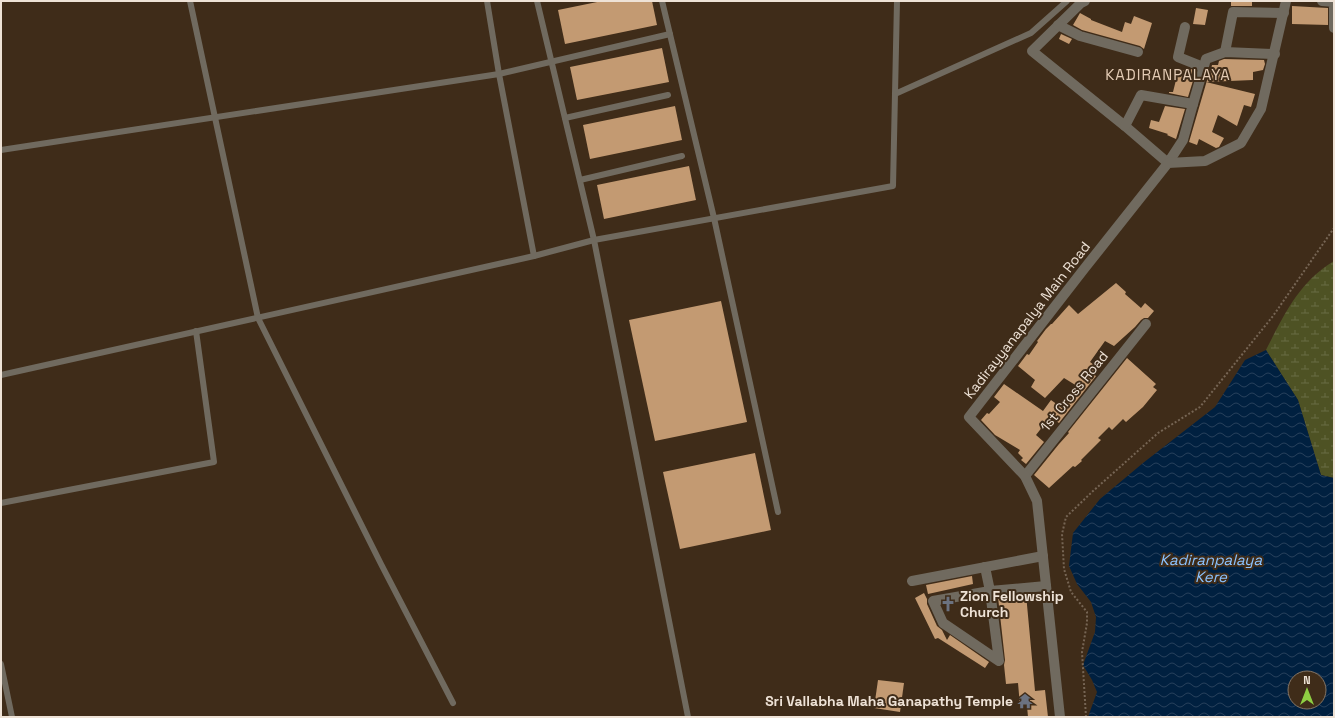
<svg xmlns="http://www.w3.org/2000/svg" width="1335" height="718" viewBox="0 0 1335 718" font-family="'Space Grotesk',sans-serif">
<style>
.wetland{fill:url(#wetland-marsh)}
.water{fill:url(#water-waves);fill-rule:evenodd}
.building{fill:#c39a72}
.lines{fill:none;stroke-linecap:round;stroke-linejoin:round}
.path{stroke:#766554;stroke-width:2;stroke-dasharray:2 2;stroke-linecap:butt}
.service{stroke:#706a5f;stroke-width:6}
.minor{stroke:#706a5f;stroke-width:10}
.labels{text-anchor:middle;dominant-baseline:central;stroke-width:4;stroke-linejoin:round;paint-order:stroke}
.street-label{font-size:14px;fill:#eee2d6;stroke:#3f2c19}
.poi-label{font-size:14px;font-weight:bold;fill:#eee2d6;stroke:#3f2c19;text-anchor:start}
.neighbourhood-label{font-size:15px;letter-spacing:1px;fill:#e3cbb4;stroke:#3f2c19}
.water-label{font-size:15px;font-style:italic;fill:#8bc3ff;stroke:#3f2c19}
</style>
<defs>
<pattern id="wetland-marsh" width="20" height="14" patternUnits="userSpaceOnUse"><rect width="20" height="14" fill="#4e5224"/><path d="M1 5h8M5 5V1M11 12h8M15 12V8" fill="none" stroke="#686b43"/></pattern>
<pattern id="water-waves" width="16" height="10" patternUnits="userSpaceOnUse"><rect width="16" height="10" fill="#002040"/><path d="M0 5q4-4 8 0t8 0" fill="none" stroke="#26405b"/></pattern>
</defs>
<rect width="100%" height="100%" fill="#3f2c19"/>
<path class="wetland" d="M1334 261V478L1321 475 1298 400 1266 350C1284 315 1299 282 1334 261Z"/>
<path class="water" d="M1266 350 1298 400 1321 475 1334 478V717H1088L1097 692 1092 680 1083 665 1095 632 1096 617 1091 602 1077 584 1069 566 1073 533 1100 499 1143 463 1215 407 1245 360ZM1295 678H1319V702H1295Z"/>
<g class="building">
<path d="M602 1H652L657 25 565 44 558 10Z"/>
<rect x="1231" y="1" width="21" height="5"/>
<path d="M1292 6 1328 8V25L1292 24Z"/>
<path d="M1196 8 1208 10 1205 25 1193 24Z"/>
<path d="M1080 13 1091 19V20L1122 32 1125 22 1131 24 1134 16 1152 23 1144 49 1140 46 1082 30 1073 25Z"/>
<path d="M1061 34 1072 39 1069 44 1059 39Z"/>
<path d="M662 48 669 82 577 100 570 67Z"/>
<path d="M1224 59 1264 60 1265 64 1263 70 1253 72V80L1206 82 1255 94 1251 107 1244 105 1237 126 1218 115 1212 132 1224 138 1219 147 1216 148 1199 139 1197 145 1189 142 1210 70H1211L1212 65H1218L1219 61Z"/>
<path d="M1191 69 1196 71 1188 97 1169 93V92H1173L1177 76 1181 77 1183 70 1190 72Z"/>
<path d="M675 106 682 140 590 159 583 125Z"/>
<path d="M1165 106 1185 109 1176 139 1167 135 1168 134 1149 128 1151 120 1159 122Z"/>
<path d="M689 166 696 200 604 219 597 185Z"/>
<path d="M1116 283 1126 292 1125 294 1141 308 1145 303 1154 311 1148 318H1144L1141 320 1135 327 1114 346 1105 341 1090 362 1097 367 1092 373 1096 376 1059 423 1050 417 1036 435 1044 442 1026 464 1021 460 1023 458 1018 453 1020 450 995 435 981 420 987 413 989 414 1000 402 994 397 1004 384 1043 411 1051 400 1062 408 1072 396 1071 395 1077 386 1064 378 1045 398 1031 387 1035 380 1018 366 1027 354 1029 355 1038 342 1037 341 1046 329 1051 324H1052L1069 305 1078 314Z"/>
<path d="M721 301 747 422 655 441 629 320Z"/>
<path d="M1127 358 1156 384 1153 387 1157 390 1143 407 1126 422 1123 419 1112 430 1109 427 1098 438 1101 440 1081 460 1082 461 1075 467 1073 466 1049 488 1034 475 1059 444 1069 433 1068 432Z"/>
<path d="M755 453 771 530 680 549 663 472Z"/>
<path d="M972 576 973 584 928 594 926 585Z"/>
<path d="M924 593 927 599V604L937 626 942 630 947 640 950 635 989 662 985 668 938 638 935 639 915 598Z"/>
<path d="M1026 594 1035 691 1045 690 1048 717H1028L1027 706H1020L1018 683 1006 684 1004 665 1005 660 998 597Z"/>
<path d="M878 680 904 683 900 712 874 708Z"/>
</g>
<g class="lines">
<path class="path" d="M1086 717 1082 652 1087 623V612L1071 592 1064 569 1062 534 1066 517 1092 492 1158 433 1200 407 1273 316 1334 228"/>
<g class="service">
<path d="M190 1 258 318 381 564 453 703"/>
<path d="M487 1 499 74 534 256"/>
<path d="M537 1 594 240 688 717"/>
<path d="M662 1 714 218 778 512"/>
<path d="M895 94 1031 33 1067 1"/>
<path d="M565 118 668 95"/>
<path d="M1 150 499 74 670 34"/>
<path d="M580 180 682 156"/>
<path d="M1 375 534 256 594 240 893 186 897 1"/>
<path d="M1 503 214 462 196 331"/>
<path d="M1 664 12 717"/>
</g>
<g class="minor">
<path d="M1085 1 1081 3 1032 51 1125 126 1168 163 1183 140 1193 104"/>
<path d="M1322 1 1334 2V28"/>
<path d="M1058 25 1080 36 1138 52"/>
<path d="M1185 27 1178 57 1203 67"/>
<path d="M1225 52 1233 12 1284 13"/>
<path d="M1125 126 1141 95 1193 104 1206 59 1225 52 1275 54"/>
<path d="M1025 476 1146 324"/>
<path d="M985 567 990 591 999 661 943 623 933 601 990 591 1046 586"/>
<path d="M912 581 1043 556"/>
<path d="M1060 717 1037 501 1025 476 969 417 1084 269 1168 163 1205 161 1241 143 1261 109 1286 1"/>
</g>
</g>
<defs>
<g id="church-bare" transform="scale(1.2)"><path d="M-1.2-6h2.4v3.5h3.3v2.4h-3.3V6h-2.4V-.1h-3.3v-2.4h3.3Z" fill="#6b7280" stroke="#3f2c19" stroke-width="2.5" paint-order="stroke"/></g>
<g id="temple-bare" transform="scale(1.2)"><path d="M0-6L5-2H3V0L6.5 2.5H4V6H1.5V3h-3V6H-4V2.5H-6.5L-3 0V-2H-5Z" fill="#6b7280" stroke="#3f2c19" stroke-width="2.5" paint-order="stroke"/></g>
</defs>
<g fill-rule="evenodd">
<use href="#church-bare" x="948" y="604"/>
<use href="#temple-bare" x="1025" y="701"/>
</g>
<g class="labels">
<g class="street-label">
<text transform="translate(1027 320) rotate(-52)">Kadirayyanapalya Main Road</text>
<text transform="translate(1074 391) rotate(-51)">1st Cross Road</text>
</g>
<g class="poi-label">
<text x="960" y="596">Zion Fellowship<tspan x="960" dy="16">Church</tspan></text>
<text x="1013" y="701" text-anchor="end">Sri Vallabha Maha Ganapathy Temple</text>
</g>
<g class="neighbourhood-label">
<text x="1168" y="74">KADIRANPALAYA</text>
</g>
<g class="water-label">
<text x="1211" y="559">Kadiranpalaya<tspan x="1211" dy="17">Kere</tspan></text>
</g>
</g>
<rect width="1335" height="718" fill="none" stroke="#eee2d6" stroke-width="4"/>
<g transform="translate(1307 690)"><circle r="19" fill="#3f2c19" stroke="#857565"/>
<path d="M0-3L7 15L0 10L-7 15Z" fill="#8ece43"/>
<text y="-6" font-size="11" font-weight="bold" text-anchor="middle" fill="#eee2d6">N</text>
</g>
</svg>
